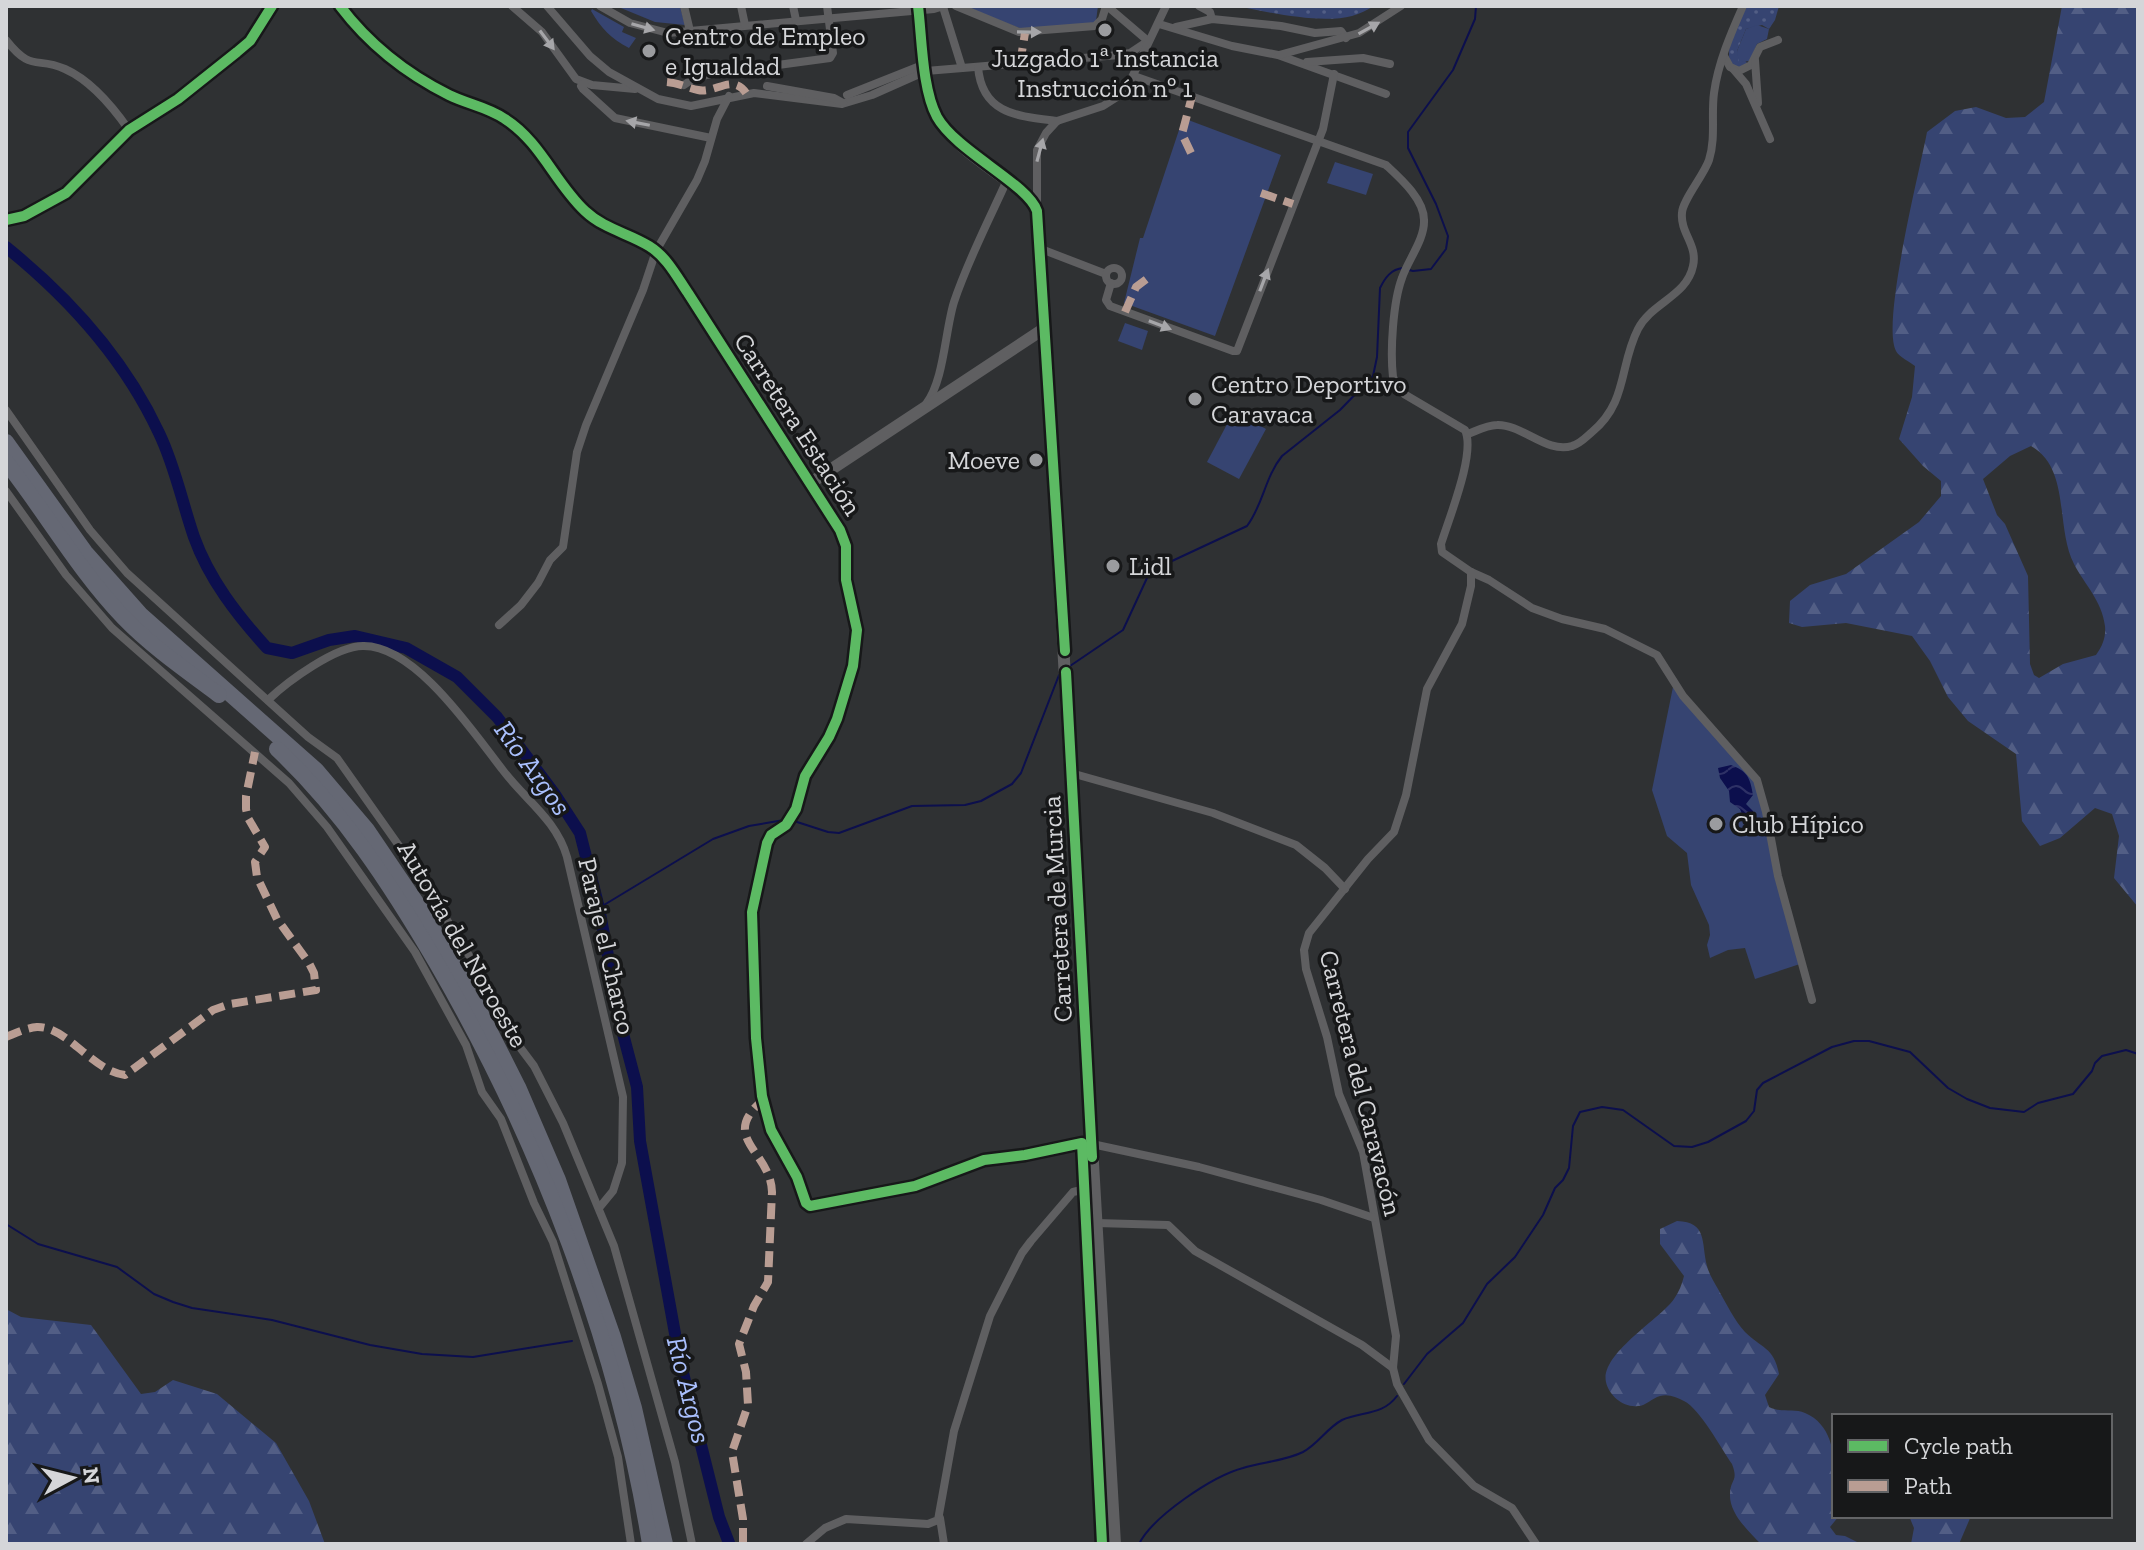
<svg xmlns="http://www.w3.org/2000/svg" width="2144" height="1550" viewBox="0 0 2144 1550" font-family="'Zilla Slab',serif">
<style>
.grass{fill:url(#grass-dots)}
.forest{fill:url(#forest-firs);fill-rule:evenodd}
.park{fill:#364471}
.water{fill:url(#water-waves)}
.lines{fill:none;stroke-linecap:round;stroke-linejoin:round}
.stream{stroke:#0c0f4d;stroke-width:2}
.river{stroke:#0c0f4d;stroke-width:12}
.street{stroke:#5f5f61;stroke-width:8}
.secondary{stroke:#5f5f61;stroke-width:12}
.highway{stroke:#656874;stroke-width:16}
.quiet{stroke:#b99d93;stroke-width:8;stroke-dasharray:16 8;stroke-linecap:butt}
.cycleway-casing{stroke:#171819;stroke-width:15}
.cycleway{stroke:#5cba63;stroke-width:10}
.oneway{fill:#a6a6a9}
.poi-dot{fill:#9b9c9f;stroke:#171819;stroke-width:3}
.labels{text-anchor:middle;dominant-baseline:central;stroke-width:7;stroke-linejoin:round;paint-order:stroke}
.poi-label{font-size:26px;fill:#d5d6d9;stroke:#171819;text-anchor:start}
.street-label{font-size:26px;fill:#d5d6d9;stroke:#171819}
.water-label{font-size:28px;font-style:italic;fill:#a9bffc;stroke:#171819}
</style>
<defs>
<pattern id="grass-dots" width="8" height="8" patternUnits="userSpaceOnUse" patternTransform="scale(2)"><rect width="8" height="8" fill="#364471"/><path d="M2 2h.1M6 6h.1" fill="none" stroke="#525e85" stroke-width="1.8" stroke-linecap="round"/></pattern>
<pattern id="forest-firs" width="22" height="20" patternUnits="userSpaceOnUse" patternTransform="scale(2)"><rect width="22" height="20" fill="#364471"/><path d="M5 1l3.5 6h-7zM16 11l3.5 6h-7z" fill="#525e85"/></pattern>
<pattern id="water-waves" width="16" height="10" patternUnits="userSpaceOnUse" patternTransform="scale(2)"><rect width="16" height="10" fill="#0c0f4d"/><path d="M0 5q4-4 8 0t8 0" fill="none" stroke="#2e3166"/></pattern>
</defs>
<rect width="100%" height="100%" fill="#2f3133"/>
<g class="grass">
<path d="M1238 6H1375C1368 9 1360 14 1352 16 1321 24 1270 13 1238 6Z"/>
<path d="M1747 6H1779L1775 20 1769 29 1762 25 1746 29 1737 51 1747 63 1738 68 1731 65C1724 44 1738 25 1747 6Z"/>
</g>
<g class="forest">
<path d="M2062 6H2138V907L2114 878 2119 836 2112 814 2095 808 2060 838 2040 846 2022 821 2016 754 1968 721 1948 697 1930 661 1912 636 1846 623 1802 627 1789 623 1790 601 1810 585 1846 574 1919 522 1941 496V481L1923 466 1899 439 1912 397 1915 366C1910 362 1899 357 1896 351 1881 323 1920 170 1927 132L1955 111 1976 107 2006 118 2025 117 2044 102ZM2031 446C2071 469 2055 527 2074 564 2085 585 2102 601 2105 626 2106 637 2103 645 2096 655L2063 664 2039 678 2034 675 2030 664 2028 576 2005 524 1997 515 1983 479 2010 456Z"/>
<path d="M1677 1221C1708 1222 1701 1243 1707 1266 1709 1274 1714 1282 1718 1289 1726 1303 1734 1320 1745 1332 1761 1348 1774 1347 1779 1374L1765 1395 1769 1407C1781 1413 1793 1408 1805 1413 1843 1429 1834 1483 1834 1516H1839L1830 1527 1836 1535 1845 1536 1861 1544H1761C1749 1532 1729 1513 1730 1494 1730 1479 1739 1482 1732 1464 1721 1448 1700 1409 1684 1401 1676 1397 1669 1394 1660 1396 1652 1398 1646 1406 1638 1406 1624 1408 1609 1396 1606 1382 1600 1354 1659 1320 1674 1299 1679 1292 1682 1284 1684 1276L1660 1244V1229Z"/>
<path d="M6 1309 21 1317 91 1325 141 1394 155 1392 173 1380 217 1394 276 1443 309 1501 325 1544H6Z"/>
<path d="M1909 1516H1971L1959 1544H1911L1914 1528Z"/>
</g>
<g class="park">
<path d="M616 6H680L685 25 655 22Z"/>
<path d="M961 6H1098L1096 21 1091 24 1022 29Z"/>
<path d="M592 9 624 27 622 32 636 38 629 48C611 39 601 28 591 11Z"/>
<path d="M1757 25 1769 29 1767 39 1757 44 1750 61 1739 62 1737 51 1746 29Z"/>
<path d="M1183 118 1281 155 1215 336 1124 303 1140 238H1143Z"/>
<path d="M1335 162 1373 174 1366 195 1327 183Z"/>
<path d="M1125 323 1148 331 1142 350 1118 341Z"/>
<path d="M1234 411 1266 429 1239 479 1207 462Z"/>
<path d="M1673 687 1757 780 1803 963 1755 979 1745 948 1728 950 1710 958 1707 945 1710 935 1709 925 1691 885 1687 853 1667 836 1652 790Z"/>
</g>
<path class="water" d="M1731 765C1747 771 1750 777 1753 795L1746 804 1753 811V817L1749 821H1745L1740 809 1730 802 1729 791 1720 778 1718 768Z"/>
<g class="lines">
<g class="stream">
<path d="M1409 270 1413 271 1431 269 1446 249 1448 236 1436 204 1408 148V132L1453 70 1475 19 1476 6"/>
<path d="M1070 666 1123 630 1147 578 1157 568 1247 526C1263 505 1265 477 1282 456L1340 410 1373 376 1377 357 1380 288C1385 278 1391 269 1403 268"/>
<path d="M794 821 828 832 839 833 912 806 965 805 981 801 1012 784 1021 773 1059 675"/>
<path d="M599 908 713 839 749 826 784 820"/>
<path d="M6 1224 38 1244 117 1267 154 1294 173 1302 192 1308 272 1320 370 1345 422 1354 473 1357 572 1341"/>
<path d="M1404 1384 1427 1354 1463 1323 1487 1284 1515 1257 1543 1215 1555 1188 1563 1180 1569 1168 1573 1126 1580 1112 1602 1107 1623 1110 1674 1146 1692 1147 1708 1142 1746 1121 1754 1111 1757 1090 1763 1083 1832 1047 1854 1041H1869L1910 1052 1948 1088 1967 1099 1990 1108 2024 1112 2038 1103 2073 1094 2092 1071 2095 1063 2102 1056 2126 1050 2138 1054"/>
<path d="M1139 1544C1153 1516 1213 1476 1243 1468 1262 1462 1285 1461 1303 1452 1318 1444 1327 1428 1342 1420 1362 1411 1382 1416 1397 1396"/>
</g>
<path class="river" d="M6 247C68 297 125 360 159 433 175 466 182 502 194 537 209 579 237 615 267 648L292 653 329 640 355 636 406 648 457 677 497 717 554 793 580 833 599 908 622 1030 637 1087 640 1141 680 1361 719 1517 729 1543"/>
<g class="street">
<path d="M340 6C367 42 412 79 453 97 470 104 488 108 504 118 542 141 555 186 588 214 610 232 639 237 661 256L688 293 829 509 846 546V580L857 639 853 666 837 719 829 737 805 776 796 809 786 825 771 835 767 843 752 912 756 1038 762 1096 771 1130 797 1177 807 1205 885 1194 915 1186 984 1160 1025 1155 1082 1143"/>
<path d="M512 6 542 32 576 79 592 85 635 89"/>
<path d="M547 6 590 56 609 72 658 99 691 106 754 93 842 104 872 95 926 71 1119 55 1130 53 1148 41"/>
<path d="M600 6 630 23 668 33 934 9 944 6"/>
<path d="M684 6 690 31"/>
<path d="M741 6 745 25"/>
<path d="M793 6 796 20"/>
<path d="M956 6 1019 32 1095 26 1102 19 1106 6"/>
<path d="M1107 6 1148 41"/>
<path d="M1199 6 1210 12 1212 19"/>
<path d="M943 7 962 68"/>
<path d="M1159 24 1232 46 1278 55 1386 94"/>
<path d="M1176 27 1212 19 1281 26 1315 33 1341 31 1346 38"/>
<path d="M6 40C32 73 36 56 65 69 92 81 113 107 129 130"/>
<path d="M1279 55 1359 33 1401 6"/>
<path d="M1724 56 1730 67 1739 71 1751 65 1760 47 1778 40"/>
<path d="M1755 60 1758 103"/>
<path d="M1307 62 1363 58 1390 64"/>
<path d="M978 67C982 114 1017 116 1057 121"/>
<path d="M1734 70 1746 84 1770 139"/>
<path d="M1134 76 1386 165C1400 178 1424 199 1424 220 1425 239 1408 260 1402 278 1393 302 1390 351 1393 377L1398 388 1404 394 1465 430C1476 453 1449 518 1441 544L1442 552 1471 572 1489 580 1532 608 1562 619 1605 629 1657 655 1683 696 1757 780 1766 812 1778 876 1812 1000"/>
<path d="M584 83 581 86 583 89 615 118 711 138"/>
<path d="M684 85 694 78 711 74 830 58 833 53 827 6"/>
<path d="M767 86 834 98 843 103"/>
<path d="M847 95 925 64"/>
<path d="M1037 207V150L1046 133 1057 121 1103 106 1125 92 1166 6"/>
<path d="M6 220 24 216 66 193 129 130 178 99 237 52 250 41 272 6"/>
<path d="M1041 249 1106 274"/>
<circle cx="1114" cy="276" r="8"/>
<path d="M1111 283 1106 300 1110 306 1233 351H1237L1323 129 1334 74"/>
<path d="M926 404C944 381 945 331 954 302 968 260 989 220 1007 180"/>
<path d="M6 410 90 530 127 573 308 737 337 758 414 867 475 965 513 1038 534 1066 563 1123 614 1246 675 1462 692 1544"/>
<path d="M1468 434C1476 431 1487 425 1497 425 1522 424 1547 454 1572 446 1580 444 1586 437 1592 432 1628 402 1619 366 1638 329 1651 303 1687 296 1693 266 1698 245 1680 233 1682 213 1682 201 1704 175 1709 160 1716 138 1711 115 1714 93 1718 63 1731 33 1743 6"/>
<path d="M6 491 66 575 112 628 289 783 327 827 415 952 466 1045 482 1092 501 1119 534 1203 553 1242 598 1384 618 1457 631 1544"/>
<path d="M1471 572V586L1462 624 1427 689 1406 795 1394 832 1368 859 1309 933 1304 950 1306 969 1327 1037 1339 1094 1363 1152 1396 1336 1393 1368 1397 1384 1429 1440 1474 1486 1512 1508 1536 1544"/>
<path d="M499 625 521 605 538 583 550 560 563 547 577 452 586 425 643 290 656 251 697 180 705 161 717 119 729 96"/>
<path d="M268 700C288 681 336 646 363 646 415 645 473 732 502 769 524 799 556 819 567 857L623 1097 622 1163 613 1191 599 1208"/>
<path d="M1071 773 1213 813 1296 845 1325 868 1345 889"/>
<path d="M1092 1144 1199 1167 1321 1200 1374 1218"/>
<path d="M1096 1223 1168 1225 1195 1251 1362 1345 1393 1368"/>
<path d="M940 1518 944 1544"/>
<path d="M806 1544 825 1528 846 1519 928 1524 938 1520 954 1431 990 1316 1022 1253 1031 1241 1073 1192 1094 1187"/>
</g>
<g class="secondary">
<path d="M918 6C922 38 922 89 937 117 956 151 1003 174 1031 200L1037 211 1039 228 1115 1544"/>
<path d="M812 482 1045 328"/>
</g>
<g class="highway">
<path d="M6 442 85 552 141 615 316 770 367 830 428 920 479 1010 518 1087 558 1180 613 1337 634 1408 665 1544"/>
<path d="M6 462C46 513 79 571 124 618 152 647 187 671 219 695"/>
<path d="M277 749C342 810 391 885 436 962 539 1139 617 1341 650 1544"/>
</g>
<g class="quiet">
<path d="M1020 64 1025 33"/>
<path d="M667 82C678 83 688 88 698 90 715 94 733 73 746 93"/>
<path d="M1191 153 1182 134 1192 96"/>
<path d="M1261 193 1293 204"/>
<path d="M1125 312 1136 287 1152 275"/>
<path d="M6 1037C16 1033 26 1028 37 1027 67 1026 92 1071 125 1075L213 1010 230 1004 316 990 314 973 309 963 277 919 257 877 255 862 265 847 248 818 246 809V796L255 752"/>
<path d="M743 1544V1519L732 1452 748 1405 746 1372 739 1344 754 1306 768 1282 772 1192C771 1151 718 1138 763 1100"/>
</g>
<g class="cycleway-casing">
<g id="cycleway">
<path d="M340 6C368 43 407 74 449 95 467 104 488 107 505 119 541 142 555 183 585 211 604 229 628 233 649 246 667 257 677 277 688 293L840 530 846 546V580L857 630 853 666 837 719 829 737 805 776 796 809 786 825 771 835 767 843 752 912 756 1038 762 1096 771 1130 797 1177 806 1203 810 1206 915 1186 984 1160 1025 1155 1082 1143 1102 1544"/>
<path d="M918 6C922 38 922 89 937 117 956 151 1028 184 1037 211L1065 651"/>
<path d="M6 220 24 216 66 193 129 130 178 99 237 52 250 41 272 6"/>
<path d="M1066 672 1092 1157"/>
</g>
</g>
<use href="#cycleway" class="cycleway"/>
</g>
<defs><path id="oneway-solid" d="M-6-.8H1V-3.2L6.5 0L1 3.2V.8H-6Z" transform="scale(2)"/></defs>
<g class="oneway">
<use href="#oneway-solid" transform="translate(643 27) rotate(16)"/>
<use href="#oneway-solid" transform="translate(1369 28) rotate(-29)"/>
<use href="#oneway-solid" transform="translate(1029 32) rotate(1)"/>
<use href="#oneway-solid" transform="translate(547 40) rotate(53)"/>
<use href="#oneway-solid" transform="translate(638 123) rotate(-169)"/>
<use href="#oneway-solid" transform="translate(1040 150) rotate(-75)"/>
<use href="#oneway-solid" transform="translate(1264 280) rotate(-69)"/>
<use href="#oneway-solid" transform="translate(1160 325) rotate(21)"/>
</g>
<g class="poi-dot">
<circle cx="1105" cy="30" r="8"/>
<circle cx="649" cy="51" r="8"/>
<circle cx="1195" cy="399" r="8"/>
<circle cx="1036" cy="460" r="8"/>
<circle cx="1113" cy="566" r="8"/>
<circle cx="1716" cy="824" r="8"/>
</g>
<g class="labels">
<g class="poi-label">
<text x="665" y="36">Centro de Empleo<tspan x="665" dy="30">e Igualdad</tspan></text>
<text x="1105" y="58" text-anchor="middle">Juzgado 1ª Instancia<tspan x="1105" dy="30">Instrucción nº 1</tspan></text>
<text x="1211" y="384">Centro Deportivo<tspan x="1211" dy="30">Caravaca</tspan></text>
<text x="1020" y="460" text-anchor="end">Moeve</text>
<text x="1129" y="566">Lidl</text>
<text x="1732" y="824">Club Hípico</text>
</g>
<g class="street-label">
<text transform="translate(798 424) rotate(57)">Carretera Estación</text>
<text transform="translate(1057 909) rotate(-93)">Carretera de Murcia</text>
<text transform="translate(463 944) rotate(60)">Autovía del Noroeste</text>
<text transform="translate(607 946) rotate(77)">Paraje el Charco</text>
<text transform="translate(1361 1083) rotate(76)">Carretera del Caravacón</text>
</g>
<g class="water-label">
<text transform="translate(533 768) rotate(54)">Río Argos</text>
<text transform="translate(689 1390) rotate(76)">Río Argos</text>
</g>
</g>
<rect width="2144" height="1550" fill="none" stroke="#d5d6d9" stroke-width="16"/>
<rect x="1832" y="1414" width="280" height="104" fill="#171819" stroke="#636466" stroke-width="2"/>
<rect x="1848" y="1440" width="40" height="12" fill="#5cba63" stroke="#636466" stroke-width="2"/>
<text x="1904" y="1454" font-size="24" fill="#d5d6d9">Cycle path</text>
<rect x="1848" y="1480" width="40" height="12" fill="#b99d93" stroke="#636466" stroke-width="2"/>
<text x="1904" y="1494" font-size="24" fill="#d5d6d9">Path</text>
<g transform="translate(72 1478) rotate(83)" stroke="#171819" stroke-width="6" paint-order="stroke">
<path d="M0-6L14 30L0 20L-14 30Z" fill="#d5d6d9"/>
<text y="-12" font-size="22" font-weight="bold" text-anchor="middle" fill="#d5d6d9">N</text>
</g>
</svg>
